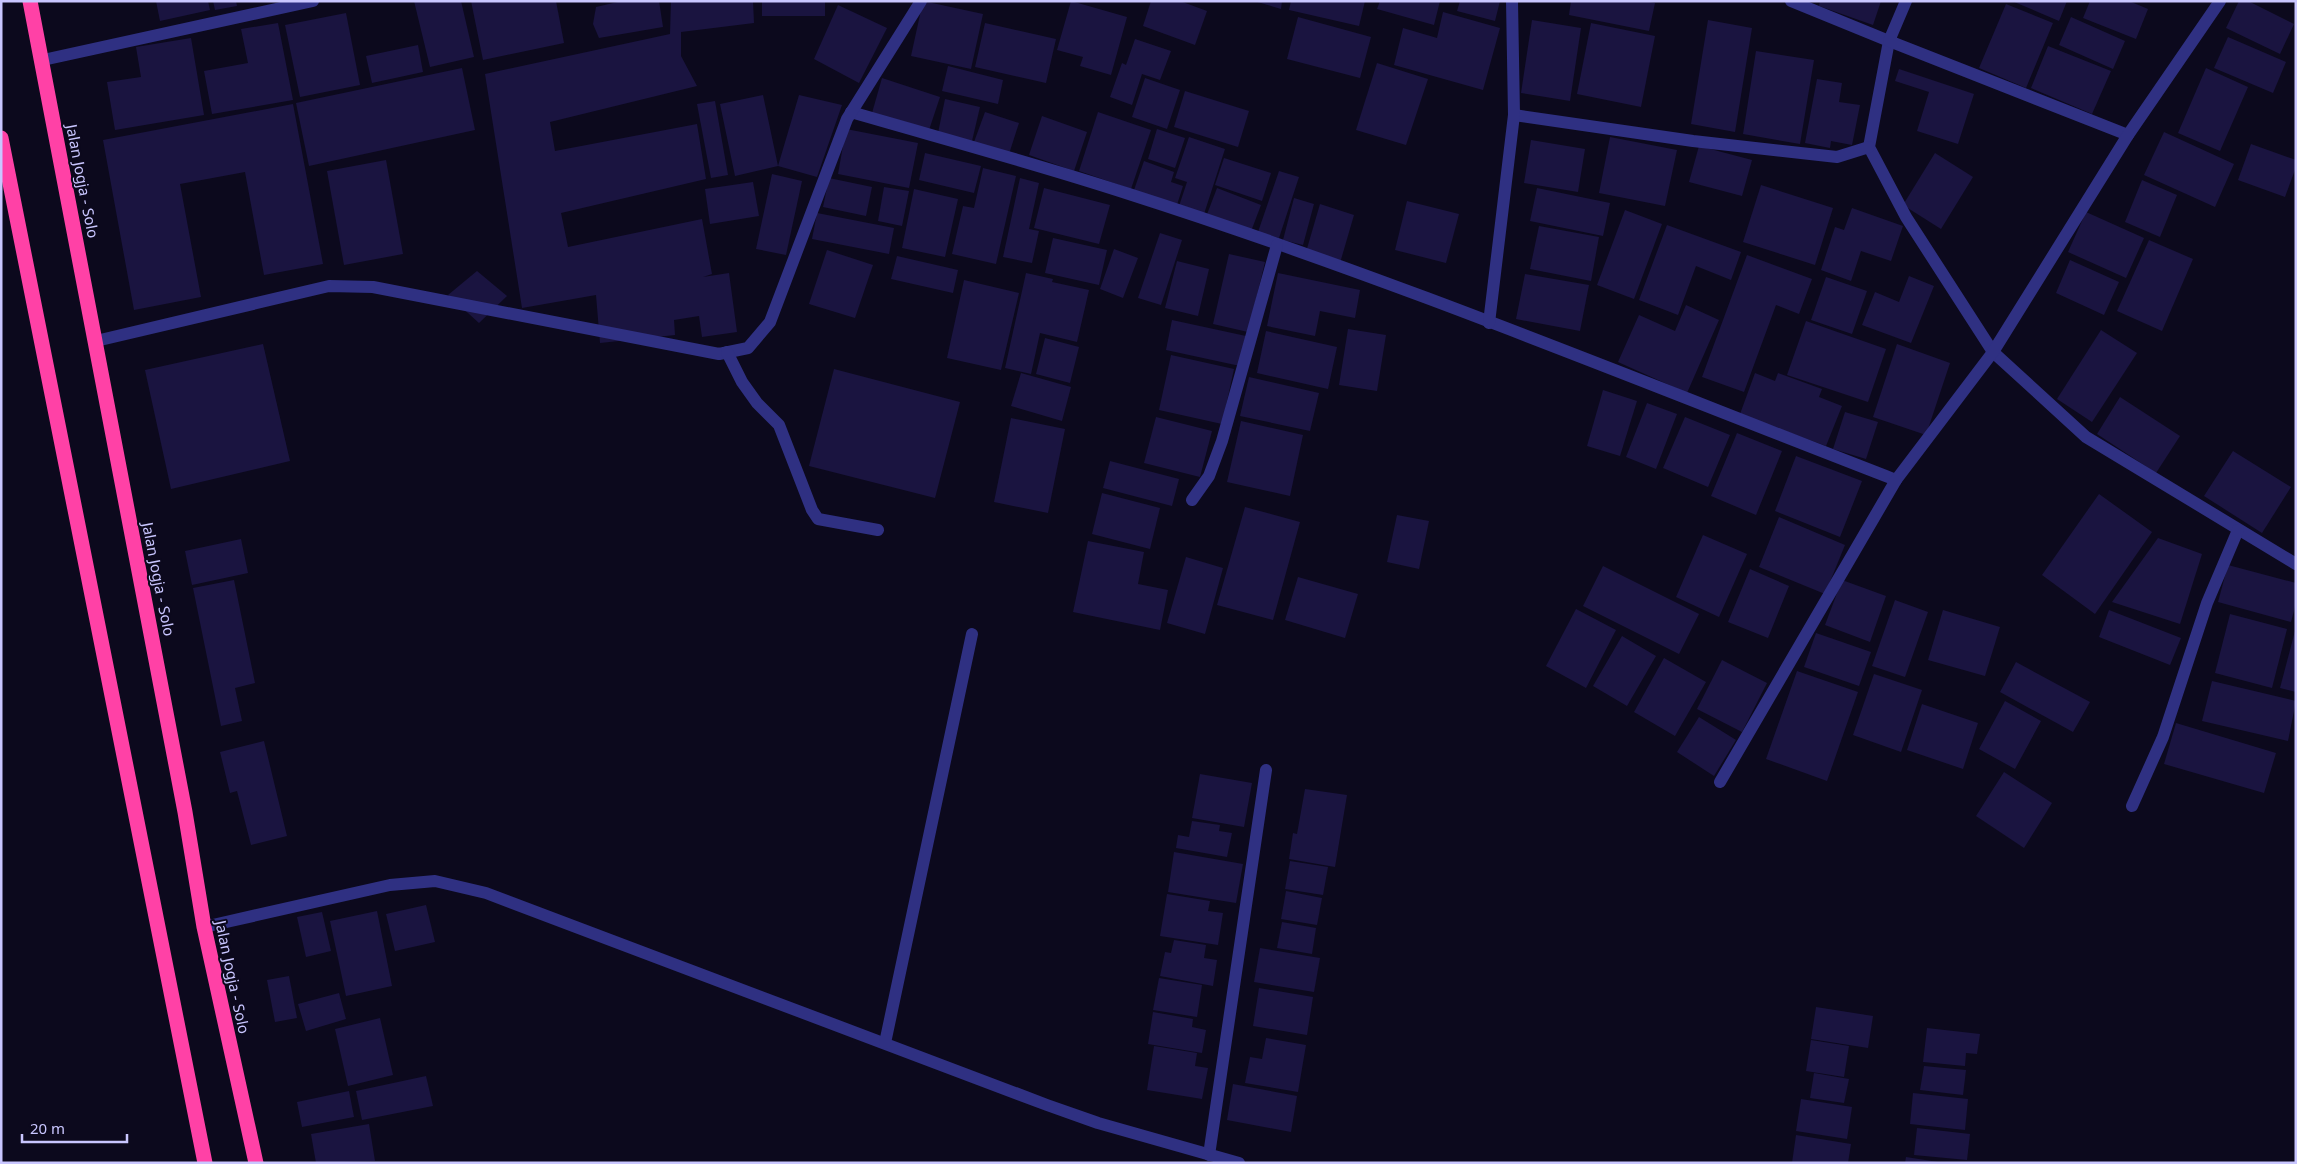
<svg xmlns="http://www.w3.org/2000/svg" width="2297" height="1164" viewBox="0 0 2297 1164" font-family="'Noto Sans',sans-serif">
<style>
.building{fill:#1a1440}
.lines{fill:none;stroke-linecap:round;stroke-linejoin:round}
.lane{stroke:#2f3082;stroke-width:12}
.street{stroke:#2f3082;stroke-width:12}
.highway{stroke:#ff41a6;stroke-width:15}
.labels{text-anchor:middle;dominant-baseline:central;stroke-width:4;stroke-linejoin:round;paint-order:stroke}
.street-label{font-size:15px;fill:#c9c6ff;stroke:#0c091d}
</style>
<rect width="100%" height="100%" fill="#0c091d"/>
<g class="building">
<path d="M156 1H208L210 10 160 21Z"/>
<path d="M213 1H236L237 6 215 10Z"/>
<path d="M414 1H461L474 57 430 67Z"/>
<path d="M471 1H556L564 43 483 60Z"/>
<path d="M622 1H659L663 27 599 38 593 24 596 7Z"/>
<path d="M671 1H753L754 23 681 32V56L697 86 550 122 555 151 697 124 706 179 561 213 568 247 702 219 712 274 703 277 729 273 737 332 702 337 699 316 674 320 675 335 600 343 596 295 522 308 485 74 670 34Z"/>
<rect x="762" y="1" width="63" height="15"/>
<path d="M923 1 983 14 971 69 911 56Z"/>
<path d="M1071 1 1127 17 1111 75 1080 66 1083 57 1057 50Z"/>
<path d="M1151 1H1180L1207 11 1195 45 1143 26Z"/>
<path d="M1254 1H1282L1281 9Z"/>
<path d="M1291 1H1365L1359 26 1289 10Z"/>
<path d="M1380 1H1440L1434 25 1377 9Z"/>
<path d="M1460 1H1500L1495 21 1457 11Z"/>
<path d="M1571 1H1644L1655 3 1649 31 1569 15Z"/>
<path d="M1820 1H1881L1873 25 1819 6Z"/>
<path d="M2012 1H2067L2059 21Z"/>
<path d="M2090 1H2129L2148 9 2136 39 2083 18Z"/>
<path d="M2239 1H2248L2294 24 2280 54 2226 28Z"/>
<path d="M2006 4 2053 23 2026 88 1979 68Z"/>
<path d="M838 5 887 28 859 83 814 59Z"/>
<path d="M1443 12 1500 28 1483 90 1394 65 1403 28 1437 38Z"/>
<path d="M346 13 360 85 300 97 285 25Z"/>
<path d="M1298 17 1371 37 1360 78 1287 59Z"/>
<path d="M2071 17 2125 41 2113 69 2059 45Z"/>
<path d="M1532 20 1581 28 1570 101 1521 93Z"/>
<path d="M1708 20 1752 28 1735 132 1691 124Z"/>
<path d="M278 23 293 100 212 114 204 71 248 63 241 29Z"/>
<path d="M985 23 1056 39 1046 83 975 67Z"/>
<path d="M1591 23 1655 36 1641 107 1577 94Z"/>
<path d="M2228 37 2286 62 2273 93 2214 68Z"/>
<path d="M191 38 204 115 115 130 107 82 141 77 136 47Z"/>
<path d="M1135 39 1171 51 1160 80 1142 74 1132 105 1110 97 1122 63 1126 65Z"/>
<path d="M418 45 423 72 372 83 366 56Z"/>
<path d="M2048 46 2111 71 2092 114 2031 88Z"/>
<path d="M1756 51 1814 60 1800 144 1743 134Z"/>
<path d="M1377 63 1428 79 1406 145 1356 130Z"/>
<path d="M948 66 1003 80 998 104 942 91Z"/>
<path d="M462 68 475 130 309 166 296 103Z"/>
<path d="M2206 68 2248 87 2220 151 2178 133Z"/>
<path d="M1899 69 1974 94 1958 144 1917 131 1929 92 1895 81Z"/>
<path d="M882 78 940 97 929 130 872 113Z"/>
<path d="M1145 78 1180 90 1167 129 1132 117Z"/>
<path d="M1817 79 1842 83 1839 102 1860 105 1852 145 1831 141 1830 148 1805 143Z"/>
<path d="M1185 91 1249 111 1238 147 1174 127Z"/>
<path d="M763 95 778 166 799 95 842 105 817 177 778 166 735 176 720 104Z"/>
<path d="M945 99 980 107 972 141 938 133Z"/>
<path d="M715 101 728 175 711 178 697 104Z"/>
<path d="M293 104 323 264 264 275 245 172 180 184 201 297 134 310 103 140Z"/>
<path d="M985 112 1019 123 1009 154 974 142Z"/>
<path d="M1098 112 1151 130 1131 189 1079 171Z"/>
<path d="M1042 116 1087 132 1074 171 1029 155Z"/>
<path d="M846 129 918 143 909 188 838 174Z"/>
<path d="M1157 129 1185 138 1175 168 1148 159Z"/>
<path d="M2164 132 2234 164 2215 207 2144 175Z"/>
<path d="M1189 137 1225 149 1204 214 1179 206 1187 182 1175 178Z"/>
<path d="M1610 137 1677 150 1665 206 1599 193Z"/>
<path d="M1531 140 1585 149 1578 192 1524 183Z"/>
<path d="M2251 144 2296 160V167L2285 197 2238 180Z"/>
<path d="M1699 146 1752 160 1742 196 1689 182Z"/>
<path d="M925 153 981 166 974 193 919 180Z"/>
<path d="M1935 153 1973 177 1941 229 1903 205Z"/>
<path d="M1224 158 1271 173 1262 201 1215 185Z"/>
<path d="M386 160 403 254 344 265 327 171Z"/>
<path d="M1144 161 1174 172 1171 182 1183 186 1176 208 1133 193Z"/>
<path d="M983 168 1016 176 996 264 952 254 963 206 974 208Z"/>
<path d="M1279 171 1299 177 1279 238 1258 232Z"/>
<path d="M772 174 802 181 786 255 756 249Z"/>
<path d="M829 178 872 187 866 216 823 207Z"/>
<path d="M1020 178 1039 183 1029 229 1039 231 1032 263 1003 257Z"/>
<path d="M2142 180 2177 195 2160 237 2125 222Z"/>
<path d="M753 182 759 216 710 224 705 189Z"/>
<path d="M1761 185 1833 208 1815 265 1743 242Z"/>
<path d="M884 187 909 191 902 226 878 221Z"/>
<path d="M1044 188 1110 205 1099 244 1034 228Z"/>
<path d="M1217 188 1261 205 1250 234 1206 217Z"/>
<path d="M1537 188 1610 203 1603 236 1530 221Z"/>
<path d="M914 189 958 199 945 257 902 248Z"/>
<path d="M1294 198 1314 204 1303 245 1283 240Z"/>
<path d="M1407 201 1459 214 1446 263 1395 250Z"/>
<path d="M1320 204 1354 215 1340 263 1306 252Z"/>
<path d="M1852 208 1903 226 1891 261 1861 251 1851 281 1821 270 1835 227 1844 230Z"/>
<path d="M1625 210 1662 224 1634 299 1597 285Z"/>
<path d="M2086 212 2144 238 2126 278 2068 252Z"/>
<path d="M817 213 894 228 889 254 812 239Z"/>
<path d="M1667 225 1741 252 1731 280 1696 266 1678 315 1639 300Z"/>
<path d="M1539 226 1599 237 1591 281 1530 269Z"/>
<path d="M1160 233 1182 240 1161 305 1138 298Z"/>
<path d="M1053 238 1107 250 1099 285 1045 273Z"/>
<path d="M2149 240 2193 259 2162 331 2117 311Z"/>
<path d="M1114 249 1138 258 1123 298 1100 289Z"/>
<path d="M827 250 873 265 855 318 809 304Z"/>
<path d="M1229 254 1265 262 1248 332 1213 324Z"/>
<path d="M1747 255 1812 279 1799 314 1776 305 1744 392 1702 377Z"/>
<path d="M897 256 958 270 953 293 891 279Z"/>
<path d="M2070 260 2119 282 2104 315 2056 293Z"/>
<path d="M1177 261 1209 269 1198 316 1165 308Z"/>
<path d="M477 271 507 296 479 323 448 295Z"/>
<path d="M1026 273 1053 279 1052 282 1089 290 1077 342 1040 333 1031 374 1005 368Z"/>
<path d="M1278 273 1360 290 1355 318 1320 311 1315 336 1267 326Z"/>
<path d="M1525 274 1589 285 1580 331 1516 319Z"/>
<path d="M1909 276 1934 286 1911 343 1862 325 1875 292 1899 302Z"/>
<path d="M1826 277 1867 291 1852 334 1811 320Z"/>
<path d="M964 280 1019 293 1001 370 947 358Z"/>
<path d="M1686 305 1719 320 1687 393 1618 362 1639 315 1675 331Z"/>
<path d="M1172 320 1246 336 1240 366 1166 350Z"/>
<path d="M1806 321 1886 349 1868 402 1787 375Z"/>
<path d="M1348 329 1386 335 1377 391 1339 385Z"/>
<path d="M2101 330 2137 353 2092 422 2057 399Z"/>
<path d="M1266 331 1337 347 1328 389 1257 373Z"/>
<path d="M1045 338 1079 347 1070 383 1036 374Z"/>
<path d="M263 344 290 461 171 489 145 370Z"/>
<path d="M1897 344 1950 363 1926 435 1873 417Z"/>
<path d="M1171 355 1234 369 1222 424 1159 410Z"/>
<path d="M834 369 960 402 935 498 809 466Z"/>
<path d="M1021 373 1071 387 1062 421 1011 406Z"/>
<path d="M1755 373 1775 381 1778 373 1822 389 1819 397 1842 406 1826 446 1740 414Z"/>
<path d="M1249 377 1319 393 1310 431 1240 416Z"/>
<path d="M1603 390 1637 401 1620 456 1587 446Z"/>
<path d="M2120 397 2180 436 2156 473 2097 434Z"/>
<path d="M1647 403 1677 414 1656 469 1626 457Z"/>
<path d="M1845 412 1878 422 1866 459 1833 449Z"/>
<path d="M1156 417 1212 431 1200 477 1144 463Z"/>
<path d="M1685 417 1730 435 1708 487 1663 468Z"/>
<path d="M1011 418 1065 429 1048 513 994 502Z"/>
<path d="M1241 421 1303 435 1290 496 1227 482Z"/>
<path d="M1737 433 1782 451 1756 515 1711 496Z"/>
<path d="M2233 451 2291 487 2262 533 2204 496Z"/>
<path d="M1796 456 1862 481 1840 537 1775 511Z"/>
<path d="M1110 461 1179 479 1172 506 1103 488Z"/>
<path d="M1102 493 1160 508 1150 549 1092 534Z"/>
<path d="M2099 494 2152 532 2095 614 2042 575Z"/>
<path d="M1245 507 1300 522 1273 620 1217 605Z"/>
<path d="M1397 515 1429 521 1419 569 1387 562Z"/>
<path d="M1779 517 1845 545 1825 594 1759 567Z"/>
<path d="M1703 535 1747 554 1719 617 1676 597Z"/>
<path d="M2158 538 2202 554 2180 624 2112 602Z"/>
<path d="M241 539 248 573 192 585 185 551Z"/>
<path d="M1088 541 1144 552 1138 584 1168 590 1160 630 1073 612Z"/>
<path d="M1186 557 1223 568 1205 634 1167 623Z"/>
<path d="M2228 565 2296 583V603L2291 622 2218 602Z"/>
<path d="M1603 566 1699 614 1679 654 1583 606Z"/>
<path d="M1750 569 1789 586 1768 638 1728 622Z"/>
<path d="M1298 577 1358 594 1345 638 1285 620Z"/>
<path d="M234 580 255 683 235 688 242 721 221 726 193 588Z"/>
<path d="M1842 580 1886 596 1870 642 1825 625Z"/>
<path d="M1895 600 1928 612 1905 677 1872 666Z"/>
<path d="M1576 609 1616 630 1586 688 1546 666Z"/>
<path d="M1943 610 2000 627 1985 676 1928 660Z"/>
<path d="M2109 610 2181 638 2170 665 2099 637Z"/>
<path d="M2230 614 2287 629 2272 688 2215 673Z"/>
<path d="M2295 631H2296V692L2280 688Z"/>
<path d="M1816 633 1871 652 1859 686 1804 667Z"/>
<path d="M1622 636 1656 656 1627 706 1593 686Z"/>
<path d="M1664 658 1706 682 1675 736 1634 712Z"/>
<path d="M1722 660 1767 683 1742 732 1697 709Z"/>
<path d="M2016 662 2090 702 2073 732 2000 692Z"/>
<path d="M1797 671 1858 692 1827 781 1766 759Z"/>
<path d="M1874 674 1922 690 1901 752 1853 735Z"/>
<path d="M2212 681 2296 701 2288 741 2202 721Z"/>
<path d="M2005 701 2041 721 2015 769 1979 749Z"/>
<path d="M1922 704 1978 723 1963 769 1907 750Z"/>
<path d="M1699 717 1736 740 1714 776 1677 752Z"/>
<path d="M2176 723 2276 753 2264 793 2164 764Z"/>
<path d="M264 741 287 836 251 845 237 791 230 793 220 752Z"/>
<path d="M2004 772 2052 803 2024 848 1976 816Z"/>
<path d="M1200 774 1252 783 1244 827 1192 818Z"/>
<path d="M1305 789 1347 795 1335 867 1289 859 1293 833 1297 834Z"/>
<path d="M1192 821 1220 825 1219 831 1232 833 1227 857 1176 848 1178 835 1189 837Z"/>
<path d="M1174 852 1243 864 1236 903 1168 892Z"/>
<path d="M1290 861 1328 867 1323 895 1285 889Z"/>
<path d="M1286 891 1322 898 1317 925 1281 919Z"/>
<path d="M1167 894 1210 901 1208 911 1223 913 1218 945 1160 936Z"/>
<path d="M426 905 435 942 395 951 386 914Z"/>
<path d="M377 911 392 986 346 996 330 921Z"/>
<path d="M322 912 331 951 306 957 297 917Z"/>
<path d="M1282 922 1316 928 1312 954 1277 948Z"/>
<path d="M1174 940 1206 945 1204 958 1217 960 1213 986 1160 976 1165 952 1171 953Z"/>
<path d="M1260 948 1320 958 1314 992 1254 982Z"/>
<path d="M289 976 297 1018 275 1022 267 980Z"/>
<path d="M1159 978 1202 985 1197 1017 1153 1010Z"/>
<path d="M1259 988 1313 997 1307 1035 1253 1026Z"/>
<path d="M339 993 346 1019 306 1031 298 1004Z"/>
<path d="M1816 1007 1873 1016 1868 1048 1811 1039Z"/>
<path d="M1153 1012 1193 1019 1192 1027 1206 1030 1202 1053 1148 1044Z"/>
<path d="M380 1018 393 1075 348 1086 335 1029Z"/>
<path d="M1927 1028 1980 1034 1977 1054 1966 1053 1965 1066 1923 1062Z"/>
<path d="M1266 1038 1306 1045 1298 1092 1245 1083 1250 1057 1262 1059Z"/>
<path d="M1811 1040 1849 1046 1844 1077 1806 1071Z"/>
<path d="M1154 1046 1197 1053 1195 1066 1208 1068 1202 1099 1147 1090Z"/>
<path d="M1924 1066 1966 1070 1963 1095 1920 1090Z"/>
<path d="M1814 1073 1849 1079 1844 1103 1810 1098Z"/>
<path d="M426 1076 433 1106 362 1120 356 1091Z"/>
<path d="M1233 1084 1297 1096 1291 1132 1227 1120Z"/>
<path d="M349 1091 354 1117 302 1127 297 1102Z"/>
<path d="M1913 1093 1968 1099 1965 1130 1910 1124Z"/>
<path d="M1801 1099 1852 1107 1847 1139 1796 1131Z"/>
<path d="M369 1124 375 1161 316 1163 311 1134Z"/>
<path d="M1917 1128 1970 1134 1967 1160 1914 1155Z"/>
<path d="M1796 1135 1851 1144 1848 1163H1792Z"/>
<path d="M1906 1157 1938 1162V1163H1905Z"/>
</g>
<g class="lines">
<path class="lane" d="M1209 1155 1266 770"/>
<g class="street">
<path d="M1791 1 1889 41 1869 147 1906 217 1993 352 2086 437 2296 564"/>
<path d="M1906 1 1889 41 2128 135"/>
<path d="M43 60 313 1"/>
<path d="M851 112C944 139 1037 164 1129 194 1389 277 1642 382 1896 480"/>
<path d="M1514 115 1693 141 1837 157 1869 147"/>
<path d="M1489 323 1514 115 1512 1"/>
<path d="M96 341 329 286 373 287 719 354 748 348 770 322 847 119 921 1"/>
<path d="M727 352 742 382 757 403 779 425 812 510 818 519 878 530"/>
<path d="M1192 500 1209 476 1222 441 1277 245"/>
<path d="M1720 782 1896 480 1993 352 2128 135 2220 1"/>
<path d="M2132 806 2163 737 2207 603 2238 530"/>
<path d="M204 927 390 885 435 881 486 893 1047 1105 1098 1123 1239 1163"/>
<path d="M885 1043 972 634"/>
</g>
<g class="highway">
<path d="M30 1 185 812 204 927 256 1163"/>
<path d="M1 138 205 1163"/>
</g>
</g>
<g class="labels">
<g class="street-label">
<text transform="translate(83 181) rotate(79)">Jalan Jogja - Solo</text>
<text transform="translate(159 579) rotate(79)">Jalan Jogja - Solo</text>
<text transform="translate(233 977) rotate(78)">Jalan Jogja - Solo</text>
</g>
</g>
<rect width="2297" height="1164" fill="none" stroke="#c9c6ff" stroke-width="5"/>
<path d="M22 1134v8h105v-8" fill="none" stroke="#c9c6ff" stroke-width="2.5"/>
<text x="30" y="1134" font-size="15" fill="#c9c6ff" stroke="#0c091d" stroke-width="4" paint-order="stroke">20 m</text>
</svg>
